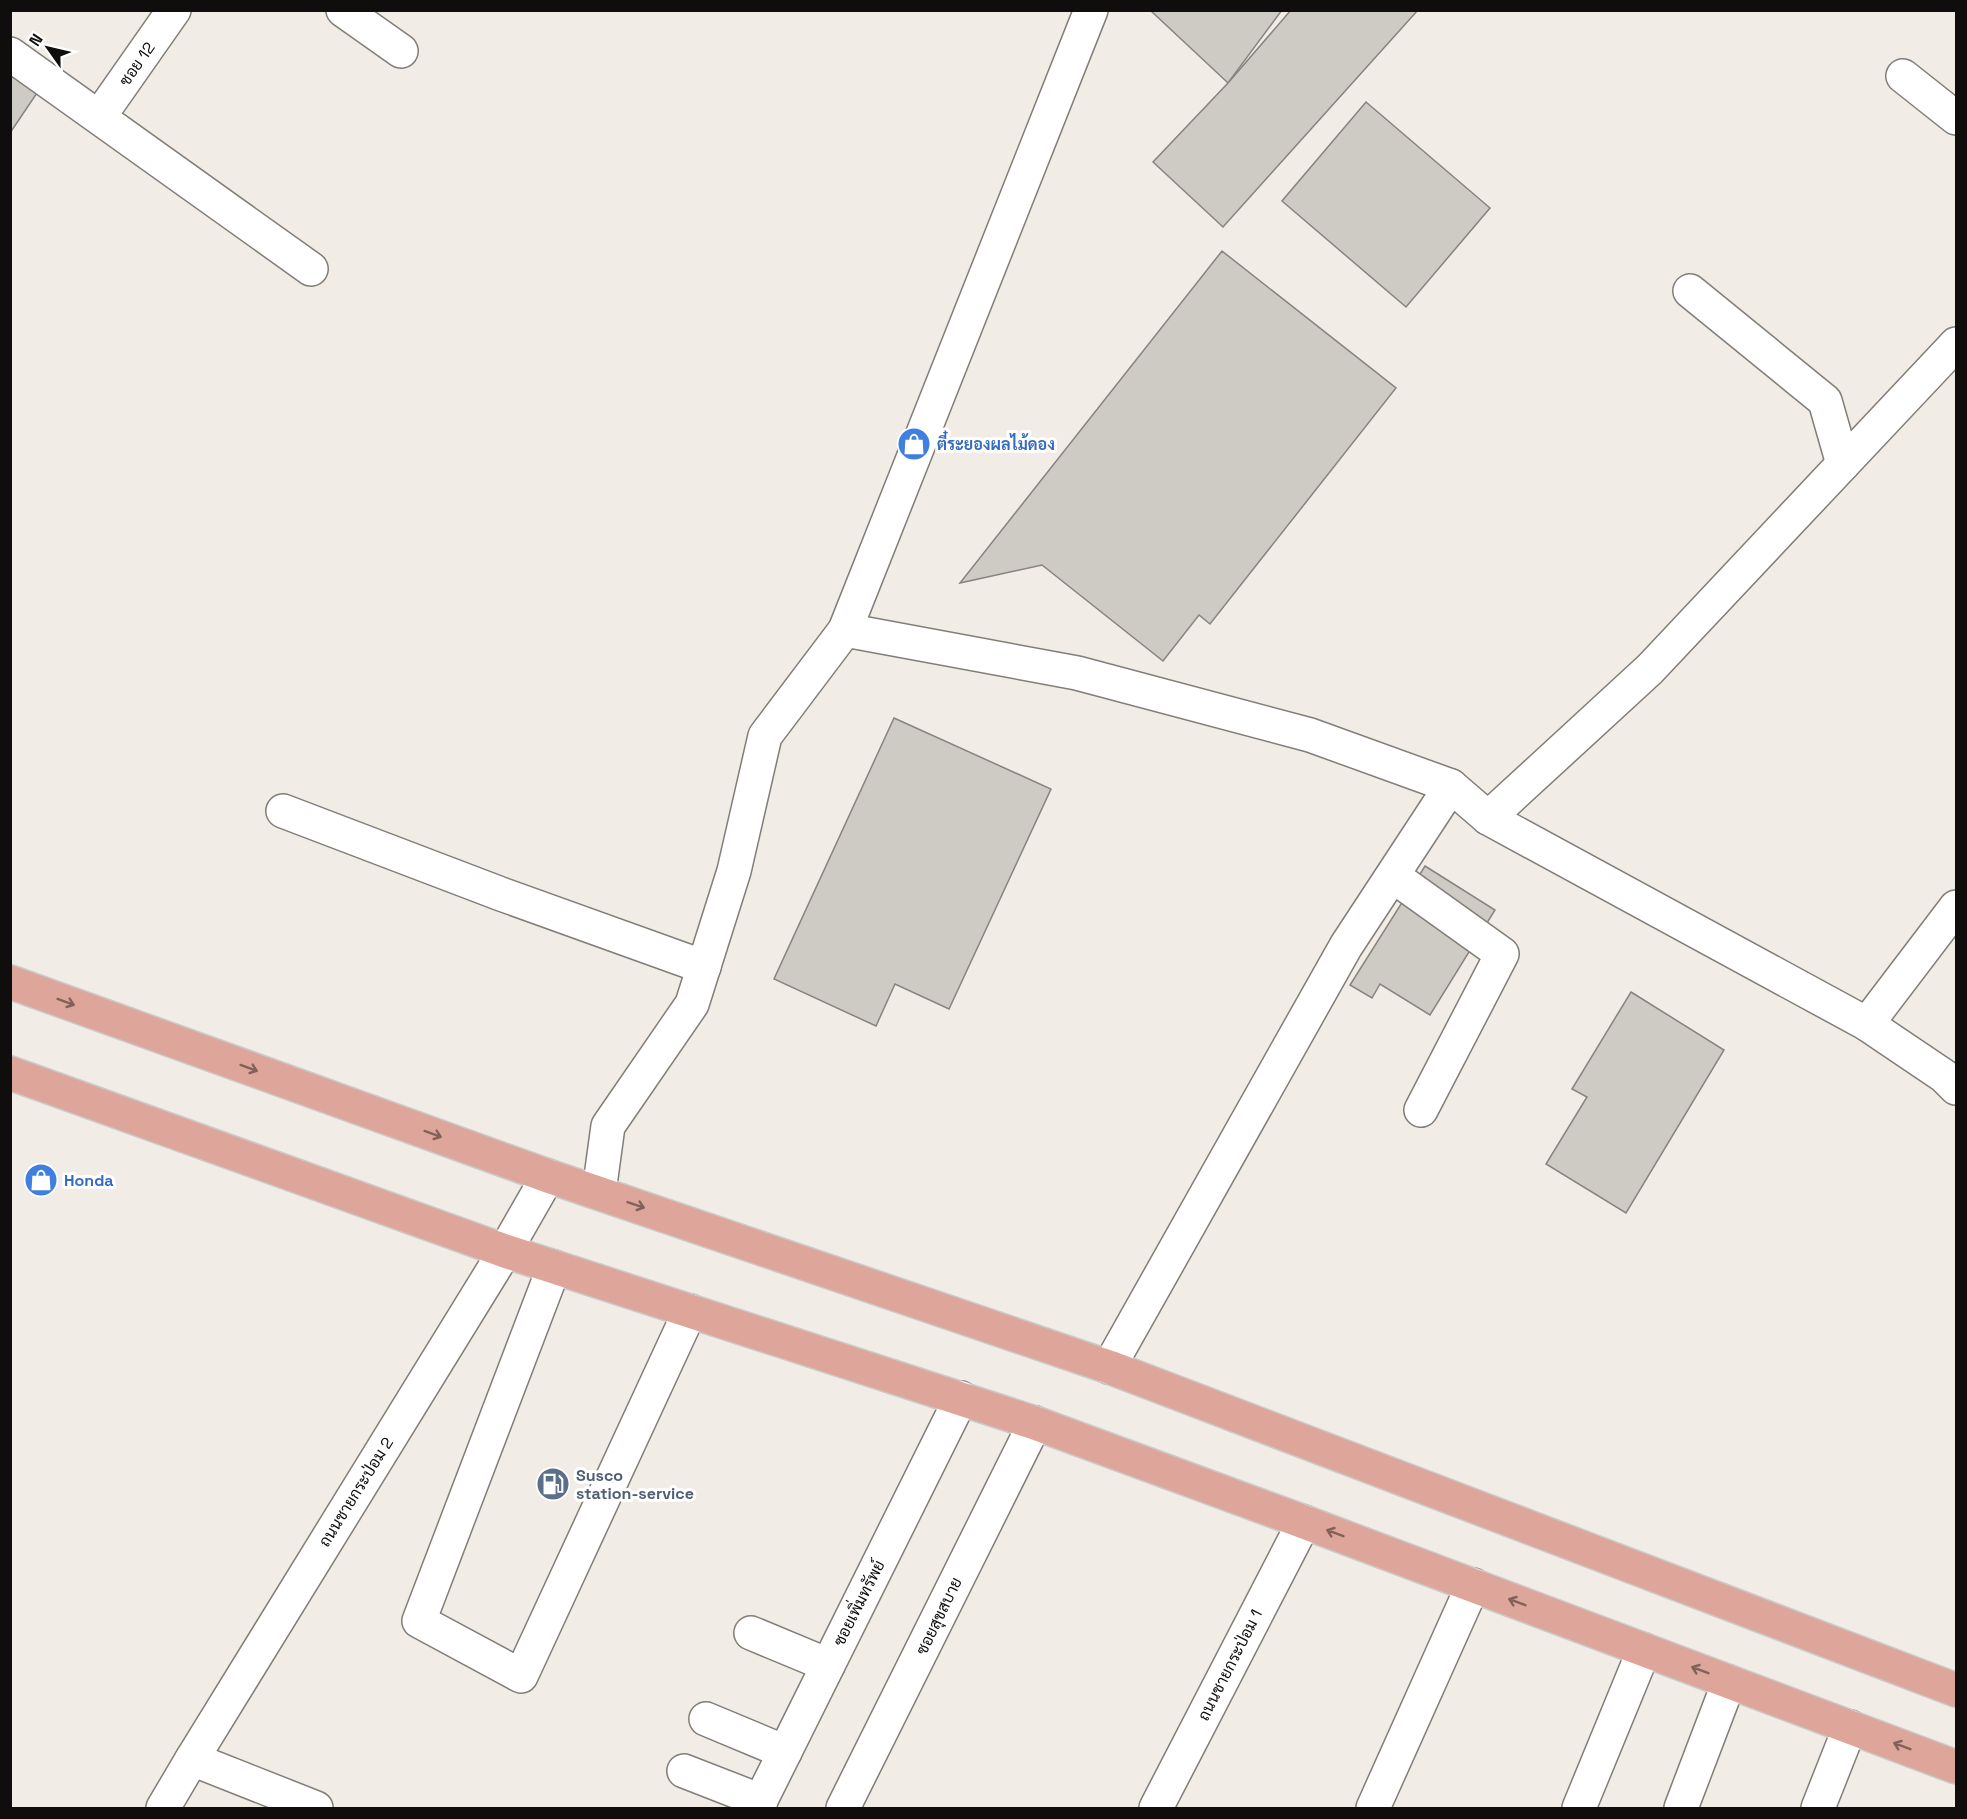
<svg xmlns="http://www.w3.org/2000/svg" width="1967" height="1819" viewBox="0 0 1967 1819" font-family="'Space Grotesk',Sarabun,sans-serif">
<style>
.building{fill:#cecac4;stroke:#87837e;stroke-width:1.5}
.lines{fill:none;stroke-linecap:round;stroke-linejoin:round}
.minor-casing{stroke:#817d77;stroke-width:36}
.major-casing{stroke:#cacaca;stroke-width:36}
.minor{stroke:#fff;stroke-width:33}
.major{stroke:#dea69a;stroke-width:33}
.oneway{stroke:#81625a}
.labels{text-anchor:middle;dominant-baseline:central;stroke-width:6;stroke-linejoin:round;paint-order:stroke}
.street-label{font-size:16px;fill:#100e0c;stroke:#fff}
.shop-label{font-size:16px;font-weight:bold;fill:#366cbe;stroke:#fff;text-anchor:start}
.service-label{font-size:16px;font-weight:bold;fill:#4e5e75;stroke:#fff;text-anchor:start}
</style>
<rect width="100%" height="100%" fill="#f1ede6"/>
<g class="building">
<path d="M1150 10H1282L1228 83Z"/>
<path d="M1291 10H1418L1223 227 1153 162 1228 83Z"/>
<path d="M10 75 37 93 10 133Z"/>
<path d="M1366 102 1490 208 1406 307 1282 201Z"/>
<path d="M1222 251 1396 388 1210 624 1199 615 1163 661 1042 565 960 583Z"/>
<path d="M894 718 1051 789 949 1009 895 984 876 1026 774 979Z"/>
<path d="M1425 866 1495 910 1430 1015 1380 984 1372 998 1350 985Z"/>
<path d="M1631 992 1724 1050 1626 1213 1546 1164 1587 1097 1572 1089Z"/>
</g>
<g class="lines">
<g class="minor-casing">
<g id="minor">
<path d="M343 10 401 51"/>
<path d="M10 54 311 269"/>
<path d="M1903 76 1956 118"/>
<path d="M99 117 174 10"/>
<path d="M1690 291 1825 401 1843 464"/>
<path d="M845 630 1091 10"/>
<path d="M283 811 501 894 704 967"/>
<path d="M1488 818 1650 669 1956 344"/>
<path d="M1393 876 1502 954 1421 1110"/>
<path d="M1867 1024 1956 907"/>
<path d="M599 1192 608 1126 692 1004 734 871 765 736 845 630 1077 673 1310 735 1451 786 1488 818 1867 1024 1944 1076 1956 1088"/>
<path d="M554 1267 419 1621 521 1676 690 1311"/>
<path d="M1109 1367 1346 946 1451 786"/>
<path d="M751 1633 828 1665"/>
<path d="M706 1719 785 1752"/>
<path d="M192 1759 316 1808"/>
<path d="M684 1771 761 1801"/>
<path d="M163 1808 192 1759 505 1251 548 1176"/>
<path d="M757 1808 961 1398"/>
<path d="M843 1808 1035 1423"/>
<path d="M1156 1808 1304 1522"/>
<path d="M1373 1808 1473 1585"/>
<path d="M1579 1808 1644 1650"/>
<path d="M1681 1808 1729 1682"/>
<path d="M1818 1808 1850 1727"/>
</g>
</g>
<g class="major-casing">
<g id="major">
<path d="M10 982 548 1176 1109 1367 1956 1690"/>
<path d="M10 1073 505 1251 1035 1423 1304 1522 1956 1767"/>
</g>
</g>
<use href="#minor" class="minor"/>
<use href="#major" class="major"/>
</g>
<defs><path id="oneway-shaft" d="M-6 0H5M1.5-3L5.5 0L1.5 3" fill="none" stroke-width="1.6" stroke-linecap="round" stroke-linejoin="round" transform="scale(1.5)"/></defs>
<g class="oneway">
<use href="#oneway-shaft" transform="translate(66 1002) rotate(20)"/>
<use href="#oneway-shaft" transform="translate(249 1068) rotate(20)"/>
<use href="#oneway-shaft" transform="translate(433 1134) rotate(20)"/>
<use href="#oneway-shaft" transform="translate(636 1205) rotate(19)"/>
<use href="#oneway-shaft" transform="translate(1335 1533) rotate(-159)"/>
<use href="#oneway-shaft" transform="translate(1517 1602) rotate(-159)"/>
<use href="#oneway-shaft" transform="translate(1700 1670) rotate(-159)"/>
<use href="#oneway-shaft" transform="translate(1902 1746) rotate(-159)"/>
</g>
<defs>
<g id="shop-disc" transform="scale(1.725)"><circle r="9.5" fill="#3f7fe0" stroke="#fff"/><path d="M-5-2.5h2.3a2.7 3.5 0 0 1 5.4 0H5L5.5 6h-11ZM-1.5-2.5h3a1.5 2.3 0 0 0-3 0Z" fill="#fff"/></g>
<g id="fuel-disc" transform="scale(1.725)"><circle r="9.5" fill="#5c6f8a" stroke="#fff"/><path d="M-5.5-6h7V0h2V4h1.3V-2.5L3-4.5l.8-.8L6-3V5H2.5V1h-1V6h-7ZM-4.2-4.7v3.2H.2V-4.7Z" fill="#fff"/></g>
</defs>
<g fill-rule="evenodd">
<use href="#shop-disc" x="914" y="444"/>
<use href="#shop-disc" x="41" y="1180"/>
<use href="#fuel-disc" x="553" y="1484"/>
</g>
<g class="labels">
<g class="street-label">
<text transform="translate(137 64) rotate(-55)">ซอย 12</text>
<text transform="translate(356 1492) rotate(-58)">ถนนชายกระป่อม 2</text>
<text transform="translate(859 1603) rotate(-63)">ซอยเพิ่มทรัพย์</text>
<text transform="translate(939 1616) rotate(-64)">ซอยสุขสบาย</text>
<text transform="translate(1230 1665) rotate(-63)">ถนนชายกระป่อม 1</text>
</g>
<g class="shop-label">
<text x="937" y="444">ตี๋ระยองผลไม้ดอง</text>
<text x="64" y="1180">Honda</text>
</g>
<g class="service-label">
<text x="576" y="1475">Susco<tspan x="576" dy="18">station-service</tspan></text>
</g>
</g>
<rect width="1967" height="1819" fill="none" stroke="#100e0c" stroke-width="24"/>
<g transform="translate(48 48) rotate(304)" stroke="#ffffff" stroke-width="4.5" paint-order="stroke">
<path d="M0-4.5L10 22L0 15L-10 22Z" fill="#100e0c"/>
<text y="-9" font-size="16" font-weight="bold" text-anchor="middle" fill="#100e0c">N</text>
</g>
</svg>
